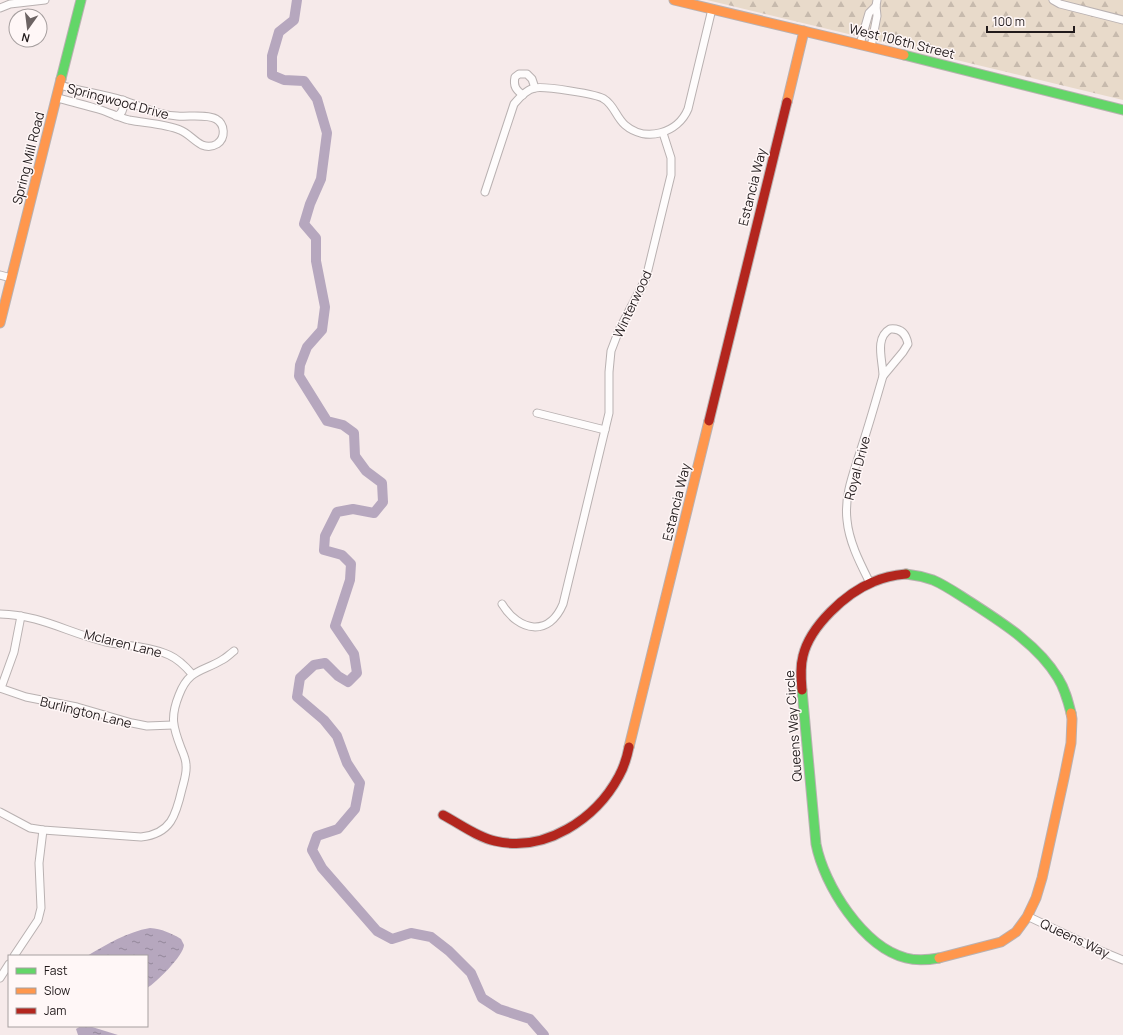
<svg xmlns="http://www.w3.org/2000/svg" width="1123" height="1035" viewBox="0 0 1123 1035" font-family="Manrope,sans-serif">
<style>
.forest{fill:url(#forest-firs)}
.water{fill:url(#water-ripples)}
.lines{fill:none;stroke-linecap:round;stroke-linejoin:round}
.river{stroke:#b6a7be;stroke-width:10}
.street-casing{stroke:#b9b1b1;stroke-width:9}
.fast-casing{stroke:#b9b1b1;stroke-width:11}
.slow-casing{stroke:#b9b1b1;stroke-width:11}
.jam-casing{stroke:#b9b1b1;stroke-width:11}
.street{stroke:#fefcfc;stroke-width:7}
.fast{stroke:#63d668;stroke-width:9}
.slow{stroke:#ff974d;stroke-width:9}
.jam{stroke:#b3261e;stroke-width:9}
.labels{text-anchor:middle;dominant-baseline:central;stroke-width:3;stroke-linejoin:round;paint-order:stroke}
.street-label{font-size:13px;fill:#211a1b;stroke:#fff7f7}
</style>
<defs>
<pattern id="forest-firs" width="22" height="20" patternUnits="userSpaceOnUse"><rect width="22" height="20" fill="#e8daca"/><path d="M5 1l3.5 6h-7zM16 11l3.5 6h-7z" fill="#c7baad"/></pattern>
<pattern id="water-ripples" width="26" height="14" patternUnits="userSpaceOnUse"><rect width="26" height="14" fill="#b6a7be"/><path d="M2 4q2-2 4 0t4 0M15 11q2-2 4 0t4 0" fill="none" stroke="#94879a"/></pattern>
</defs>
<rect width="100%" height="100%" fill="#f6eaea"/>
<path class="forest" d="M707 0H1123V100Z"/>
<g class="water">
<path d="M150 928C162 929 171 933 181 939 182 941 183 943 184 945 184 955 156 983 147 988V956H87C107 944 127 932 150 928Z"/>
<path d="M81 1026H89L118 1035H78L76 1029Z"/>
</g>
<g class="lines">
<path class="river" d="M297 0 294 20 279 32 272 56V75L284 80 304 81 317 99 327 133 321 179 310 204 304 224 316 238V261L325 307 322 330 307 347 300 365 299 376 327 421 343 425 354 433 355 456 366 471 382 483 383 502 374 513 353 509 337 512 325 536 324 550 342 555 351 564 350 580 335 626 354 654 357 673 348 682 338 676 325 663 314 665 300 678 297 697 324 720 337 736 347 763 360 783 355 809 338 829 317 836 312 850 322 868 377 931 392 939 411 933 431 937 449 951 471 973 482 998 499 1009 530 1019 544 1035"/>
<g class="street-casing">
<g id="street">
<path d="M1053 0 1060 4 1123 20"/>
<path d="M0 8 10 4 45 0"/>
<path d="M860 44 869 13 876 6"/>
<path d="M871 47 877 16 876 6 877 0"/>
<path d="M523 95C516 90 513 86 515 77L519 74H527L532 79 535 88"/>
<path d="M57 98C70 101 84 105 98 109 108 112 118 117 129 120 144 123 166 124 180 130 188 133 194 141 202 145 207 147 212 147 217 144 226 138 225 124 216 119 207 114 188 117 177 116 157 115 141 106 122 100 101 94 80 91 60 85"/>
<path d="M116 116C123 114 124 107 123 100"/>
<path d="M485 192 514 104C519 98 527 89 535 88 543 86 598 94 604 99 614 105 616 117 625 125 646 143 678 133 688 109L712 9"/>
<path d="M0 275 11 278"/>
<path d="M890 329C900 328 906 333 908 344L903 352 883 376C883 361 874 338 890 329Z"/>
<path d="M537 413 605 430"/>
<path d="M870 583C860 563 849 542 847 520 844 495 854 472 861 449 869 425 876 400 883 376"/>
<path d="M502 604C519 632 549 637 563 604L609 413V372L611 351 619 330 646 278 671 175V158L663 133"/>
<path d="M0 614C41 615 68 633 106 642 127 646 149 646 169 655 178 659 186 667 192 674"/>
<path d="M0 688 26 697 77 707 132 723 147 726 173 725"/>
<path d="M1 688 14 652 21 616"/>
<path d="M0 812 30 828 43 830 141 837C171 834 176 815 182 789 184 781 187 773 186 765 186 759 183 753 181 748 173 727 170 717 179 695 189 669 202 672 222 660 226 658 230 654 234 651"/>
<path d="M1027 916 1101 951 1123 960"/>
<path d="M14 956 38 920 41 908 39 863 43 830"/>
<path d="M0 978 9 964"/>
</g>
</g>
<g class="fast-casing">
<g id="fast">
<path d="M904 55 1123 110"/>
<path d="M61 79 81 0"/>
<path d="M906 574C915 575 924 577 933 580 947 586 959 595 972 603 1003 623 1039 646 1058 678 1065 689 1068 701 1071 713"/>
<path d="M802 690 816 844C824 885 863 947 906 958 917 961 928 960 939 958"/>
</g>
</g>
<g class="slow-casing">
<g id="slow">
<path d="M674 0 904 55"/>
<path d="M787 102 804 31"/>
<path d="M0 323 61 79"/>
<path d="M629 747 709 421"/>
<path d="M939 958 1001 942 1016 932 1027 917 1036 898 1042 878 1064 778 1071 743 1072 719 1071 713"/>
</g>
</g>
<g class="jam-casing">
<g id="jam">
<path d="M709 421 787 102"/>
<path d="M802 690C801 678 800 667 803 656 810 626 846 593 873 582 884 577 895 575 906 574"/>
<path d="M443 815C460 824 477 837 495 841 545 853 596 819 619 776 624 767 627 757 629 747"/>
</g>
</g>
<use href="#street" class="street"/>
<use href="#fast" class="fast"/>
<use href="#slow" class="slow"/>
<use href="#jam" class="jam"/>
</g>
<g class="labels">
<g class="street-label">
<text transform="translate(902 41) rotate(14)">West 106th Street</text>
<text transform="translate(118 101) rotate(15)">Springwood Drive</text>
<text transform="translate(28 158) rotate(-76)">Spring Mill Road</text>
<text transform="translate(752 187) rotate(-76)">Estancia Way</text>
<text transform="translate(632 304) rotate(-65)">Winterwood</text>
<text transform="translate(857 468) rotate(-75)">Royal Drive</text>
<text transform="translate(676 502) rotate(-76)">Estancia Way</text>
<text transform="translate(123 643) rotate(14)">Mclaren Lane</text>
<text transform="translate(86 712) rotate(14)">Burlington Lane</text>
<text transform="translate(793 726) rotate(-94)">Queens Way Circle</text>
<text transform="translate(1075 938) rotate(25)">Queens Way</text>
</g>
</g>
<rect x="8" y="955" width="140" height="72" fill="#fff7f7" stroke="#a69f9f"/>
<rect x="16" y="968" width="20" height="6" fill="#63d668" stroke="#a69f9f"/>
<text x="44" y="975" font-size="12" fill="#211a1b">Fast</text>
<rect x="16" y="988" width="20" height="6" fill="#ff974d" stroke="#a69f9f"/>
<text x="44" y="995" font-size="12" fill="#211a1b">Slow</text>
<rect x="16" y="1008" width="20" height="6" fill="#b3261e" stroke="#a69f9f"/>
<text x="44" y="1015" font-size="12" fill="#211a1b">Jam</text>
<g transform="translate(28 28) rotate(194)"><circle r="19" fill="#fff7f7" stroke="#a69f9f"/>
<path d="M0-3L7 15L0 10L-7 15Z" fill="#6c6363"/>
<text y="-6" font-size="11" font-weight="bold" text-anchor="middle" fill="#211a1b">N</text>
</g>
<path d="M987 26v6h87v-6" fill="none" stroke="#211a1b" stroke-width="2"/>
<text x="993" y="26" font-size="12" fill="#211a1b" stroke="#fff7f7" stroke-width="3" paint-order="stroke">100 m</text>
</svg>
